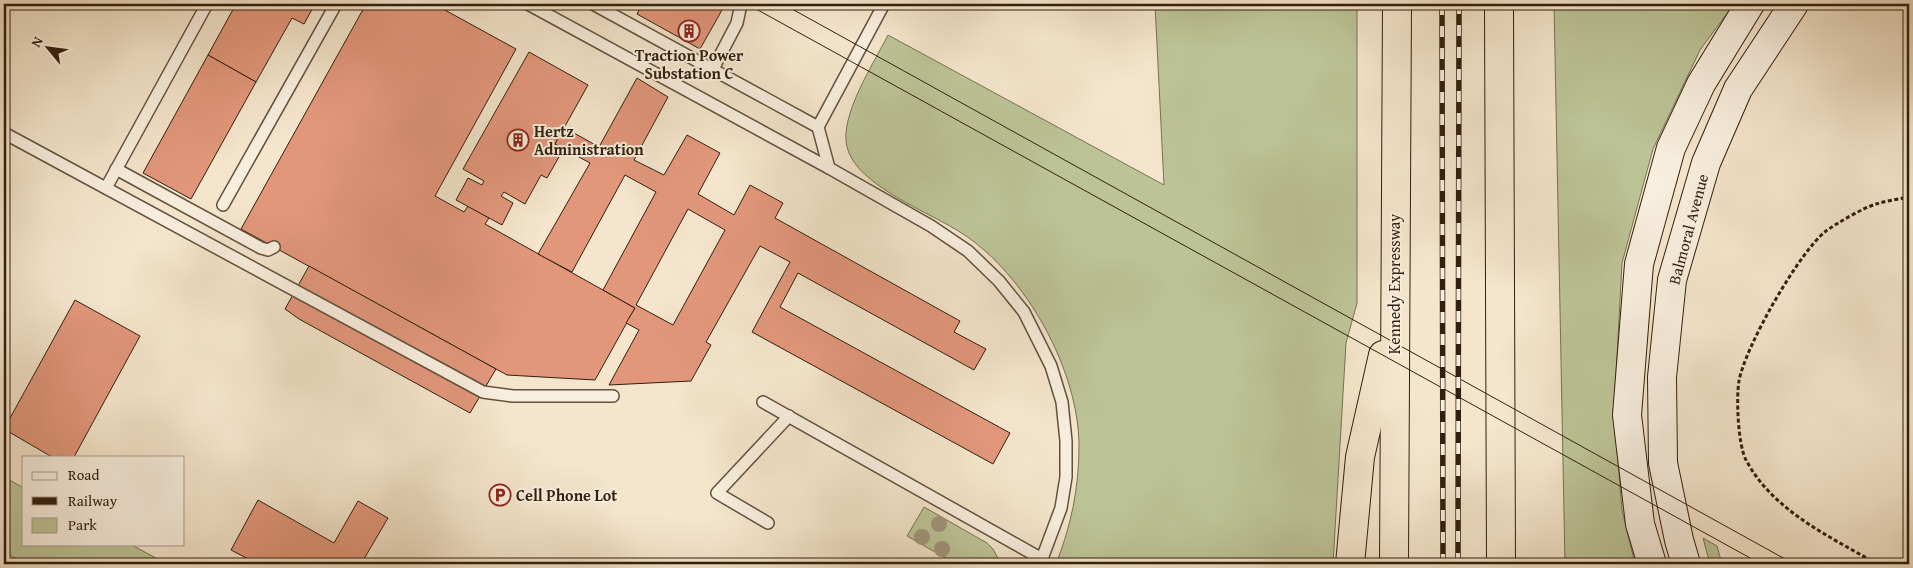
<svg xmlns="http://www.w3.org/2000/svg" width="1913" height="568" viewBox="0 0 1913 568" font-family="'Gentium Book Plus',serif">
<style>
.green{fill:#bcc497;stroke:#777252}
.building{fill:#e2977b;stroke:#321f0d;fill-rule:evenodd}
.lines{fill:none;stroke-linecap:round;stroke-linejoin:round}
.lane-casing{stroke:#62503d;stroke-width:14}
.secondary-casing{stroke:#321f0d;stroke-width:30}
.highway-casing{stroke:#321f0d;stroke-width:30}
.path{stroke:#321f0d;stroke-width:3;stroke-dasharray:4 2.5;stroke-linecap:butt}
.lane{stroke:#f8eede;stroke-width:11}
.secondary{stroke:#f8eede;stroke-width:28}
.highway{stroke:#f4e5cc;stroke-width:28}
.tram{stroke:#321f0d;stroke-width:1}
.rail-casing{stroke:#321f0d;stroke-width:5.5}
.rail{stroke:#f8eede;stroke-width:4;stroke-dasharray:11;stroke-linecap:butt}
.tree{fill:#a0947a}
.labels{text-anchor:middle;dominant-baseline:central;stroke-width:4;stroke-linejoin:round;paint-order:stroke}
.poi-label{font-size:16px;font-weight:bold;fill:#321f0d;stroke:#f8eede;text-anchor:start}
.street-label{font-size:16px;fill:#321f0d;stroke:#f8eede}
</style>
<rect width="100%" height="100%" fill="#f4e5cc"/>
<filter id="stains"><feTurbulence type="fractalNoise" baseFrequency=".004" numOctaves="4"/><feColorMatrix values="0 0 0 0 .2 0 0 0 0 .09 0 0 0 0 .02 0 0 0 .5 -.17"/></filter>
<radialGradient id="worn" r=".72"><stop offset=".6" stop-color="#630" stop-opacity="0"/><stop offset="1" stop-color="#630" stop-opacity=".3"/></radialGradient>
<g class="green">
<path d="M1155 4H1357V303L1346 343 1333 564H1056C1071 526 1079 488 1079 446 1079 371 1026 275 963 234 932 213 856 186 847 147 839 116 874 63 888 35L1164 185Z"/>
<path d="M1554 4H1734L1700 50 1653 149 1622 263 1614 413 1622 510 1635 564H1565Z"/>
<path d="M4 477 24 488V544H130L167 564H26L4 552Z"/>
<path d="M924 507 987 543 993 549 1001 564H956L907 536Z"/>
<path d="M1703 538 1717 546 1722 564H1710Z"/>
</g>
<g class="building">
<path d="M236 4H315L304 24 292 18 256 82 208 55Z"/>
<path d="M366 4H434L516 49 435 196 464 212 468 206 489 218 485 224 635 308 595 380 507 375 241 229Z"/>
<path d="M642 4H711L722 10 700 49 637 14Z"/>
<path d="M529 52 588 85 555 144 564 148 547 178 541 175 525 204 504 192 501 196 513 203 502 225 456 200 468 178 482 185 484 181 463 169Z"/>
<path d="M208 55 256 82 191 199 143 173Z"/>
<path d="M637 78 668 97 634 160 664 175 687 135 720 153 698 194 734 215 750 185 783 203 775 218 960 321 954 332 986 349 974 370 798 273 780 307 1010 433 993 464 752 332 790 262 760 246 706 342 711 345 691 381 609 385 639 330 626 323 635 308 603 290 656 192 625 175 572 272 538 254 590 163 555 144 559 136 565 128 599 147ZM688 209 725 230 673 325 636 305Z"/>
<path d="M309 266 496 369 470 413 299 319 285 309Z"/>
<path d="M4 269 8 271 4 280Z"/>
<path d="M75 300 140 336 74 457H52L4 429Z"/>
<path d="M258 500 334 543 358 501 388 518 361 564H258L231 550Z"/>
</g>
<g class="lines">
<g class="lane-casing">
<g id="lane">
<path d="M528 4 829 168"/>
<path d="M593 4 818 127"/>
<path d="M884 4 818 127 829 168 931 226 968 251 999 281 1024 312 1051 366 1062 402 1066 441V477L1061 508 1040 564"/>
<path d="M713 69 737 23 741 4"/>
<path d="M4 133 483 392 513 396H613"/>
<path d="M116 169 261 248 268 250 274 247"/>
<path d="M106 188 207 4"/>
<path d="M223 205 336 4"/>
<path d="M763 402 1042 559"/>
<path d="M768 523 717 493 789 416"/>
</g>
</g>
<g class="secondary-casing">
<g id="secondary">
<path d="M1652 564 1640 524 1627 415 1639 264 1671 148 1701 84 1750 4"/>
<path d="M1686 564 1679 540 1663 463 1662 377 1672 280 1706 163 1738 89 1794 4"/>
</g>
</g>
<g class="highway-casing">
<g id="highway">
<path d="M1499 4 1501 564"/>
<path d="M1350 564 1360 457 1383 355"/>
<path d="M1394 564 1397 4"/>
</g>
</g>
<path class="path" d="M1877 564C1829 536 1773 511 1746 460 1738 445 1736 398 1739 381 1745 347 1799 252 1826 231 1837 223 1863 208 1876 204 1886 201 1898 199 1909 197"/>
<use href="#lane" class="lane"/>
<use href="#secondary" class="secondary"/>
<use href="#highway" class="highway"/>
<g class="tram">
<path d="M747 4 1761 564"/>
<path d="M783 4 1794 564"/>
</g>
<g class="rail-casing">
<g id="rail">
<path d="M1442 4 1443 564"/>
<path d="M1458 564 1459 4"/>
</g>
</g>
<use href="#rail" class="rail"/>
</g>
<g class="tree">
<circle cx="939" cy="524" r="8"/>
<circle cx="922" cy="537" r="8"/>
<circle cx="942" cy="549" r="8"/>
</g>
<defs>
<g id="building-ring" transform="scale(1.125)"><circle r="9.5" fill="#f8eede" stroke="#8f2418" stroke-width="1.5"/><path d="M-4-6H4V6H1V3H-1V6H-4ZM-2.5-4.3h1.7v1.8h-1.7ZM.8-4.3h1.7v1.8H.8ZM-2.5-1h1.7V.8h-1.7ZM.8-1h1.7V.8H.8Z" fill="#8f2418"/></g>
<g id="parking-ring" transform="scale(1.125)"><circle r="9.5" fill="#f8eede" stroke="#8f2418" stroke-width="1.5"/><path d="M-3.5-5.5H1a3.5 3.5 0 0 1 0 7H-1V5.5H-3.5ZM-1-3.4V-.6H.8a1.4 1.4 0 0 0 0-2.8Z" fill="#8f2418"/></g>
</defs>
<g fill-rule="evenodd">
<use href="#building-ring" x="689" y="31"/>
<use href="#building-ring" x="518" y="140"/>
<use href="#parking-ring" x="500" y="495"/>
</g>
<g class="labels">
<g class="poi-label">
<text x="689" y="55" text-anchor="middle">Traction Power<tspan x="689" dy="18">Substation C</tspan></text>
<text x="534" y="131">Hertz<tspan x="534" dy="18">Administration</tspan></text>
<text x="516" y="495">Cell Phone Lot</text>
</g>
<g class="street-label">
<text transform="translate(1688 229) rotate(-75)">Balmoral Avenue</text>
<text transform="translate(1394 284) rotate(-90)">Kennedy Expressway</text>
</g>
</g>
<rect width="1913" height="568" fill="none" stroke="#f4e5cc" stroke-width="20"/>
<rect x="5" y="5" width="1903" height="558" fill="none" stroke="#321f0d" stroke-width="2.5"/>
<rect x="10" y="10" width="1893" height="548" fill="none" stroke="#321f0d"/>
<rect x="22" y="456" width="162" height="90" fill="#f8eede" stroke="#a99b8a"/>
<rect x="32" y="472" width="25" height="8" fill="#f8eede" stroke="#a99b8a"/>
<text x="68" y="480" font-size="15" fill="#321f0d">Road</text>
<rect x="32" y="497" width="25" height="8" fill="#321f0d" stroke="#a99b8a"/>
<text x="68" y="506" font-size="15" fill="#321f0d">Railway</text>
<rect x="32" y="518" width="25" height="15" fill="#bcc497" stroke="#a99b8a"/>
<text x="68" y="530" font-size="15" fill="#321f0d">Park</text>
<g transform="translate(48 48) rotate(299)" stroke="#f8eede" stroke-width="4" paint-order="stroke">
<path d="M0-4L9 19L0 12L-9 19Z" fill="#321f0d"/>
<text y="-8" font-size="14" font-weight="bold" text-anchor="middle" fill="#321f0d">N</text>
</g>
<rect width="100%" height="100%" filter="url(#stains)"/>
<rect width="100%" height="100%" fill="url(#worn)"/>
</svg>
